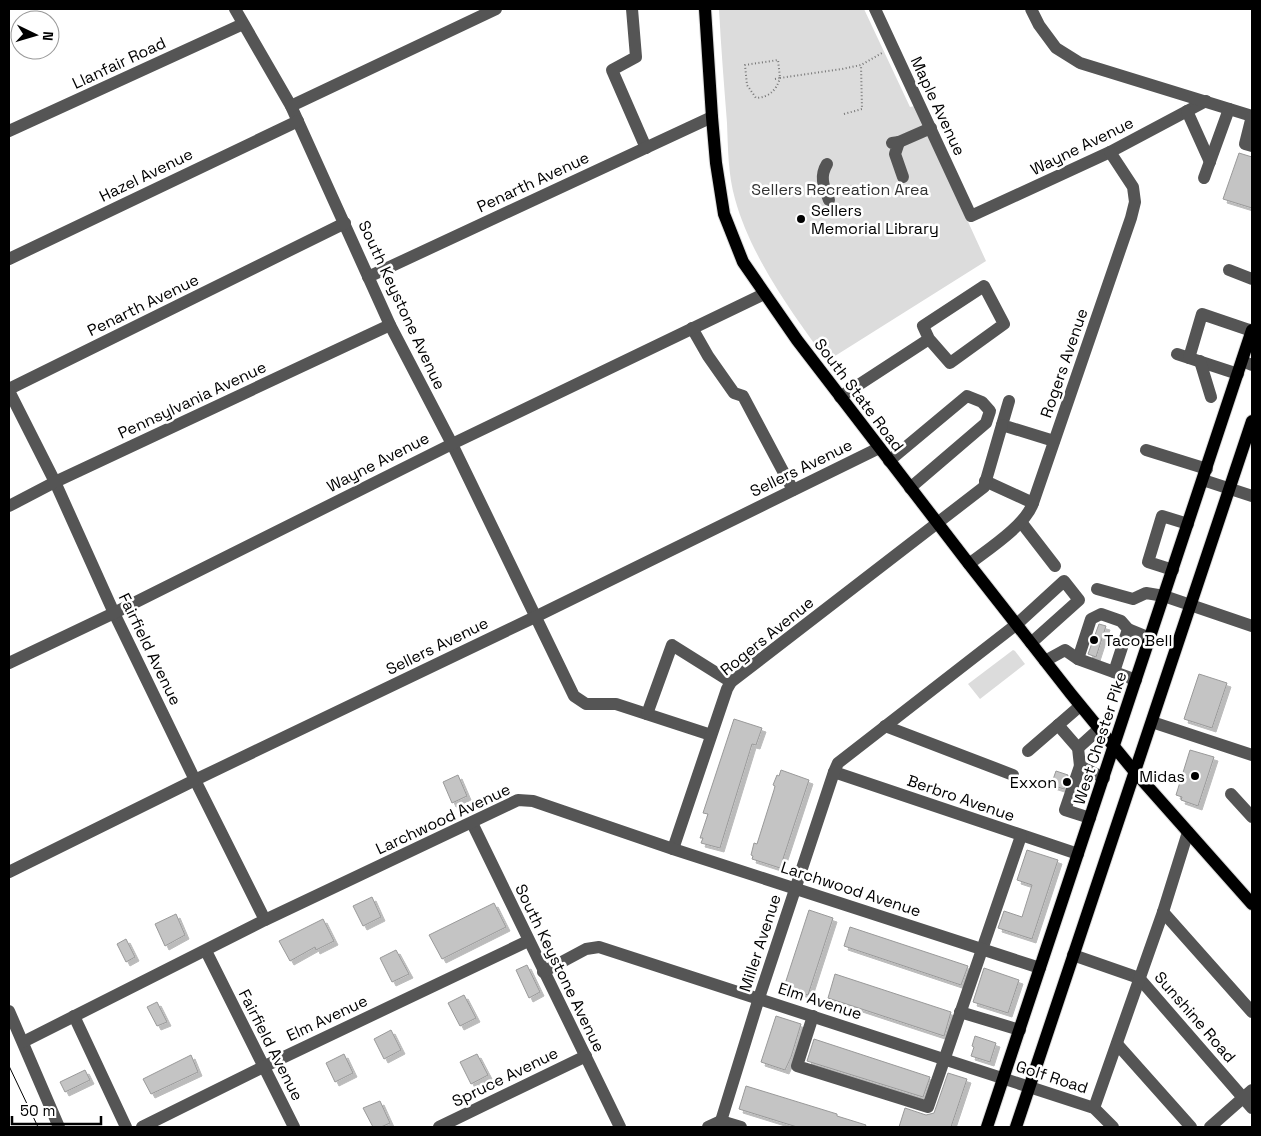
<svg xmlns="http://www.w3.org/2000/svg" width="1261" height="1136" viewBox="0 0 1261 1136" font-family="'Space Grotesk',sans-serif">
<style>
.green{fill:#dcdcdc}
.building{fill:#c4c4c4;stroke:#999;filter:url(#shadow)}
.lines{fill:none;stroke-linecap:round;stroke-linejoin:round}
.major-casing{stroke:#dbdbdb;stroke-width:14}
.path{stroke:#777;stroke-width:2;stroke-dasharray:1 2.5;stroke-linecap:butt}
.minor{stroke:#555;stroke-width:12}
.major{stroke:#000;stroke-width:12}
.tram{stroke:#000;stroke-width:1}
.poi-dot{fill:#000;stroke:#fff;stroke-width:2}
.labels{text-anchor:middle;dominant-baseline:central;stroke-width:5;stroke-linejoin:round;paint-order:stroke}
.street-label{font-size:16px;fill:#000;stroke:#fff}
.park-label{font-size:16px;fill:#333;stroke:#fff}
.poi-label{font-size:16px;fill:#000;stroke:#fff;text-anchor:start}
</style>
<defs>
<filter id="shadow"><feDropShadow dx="4" dy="4" stdDeviation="0" flood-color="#0004"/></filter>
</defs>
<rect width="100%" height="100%" fill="#fff"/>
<g class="green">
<path d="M719 9H864L910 107 915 106 986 261 827 361C792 313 751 257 735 199 728 175 728 148 727 123 724 85 721 47 719 9Z"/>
<path d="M1013 650 1015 651 1025 664 980 699 968 684Z"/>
</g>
<g class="building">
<path d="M1239 153 1252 157V208L1223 199Z"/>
<path d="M1099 624 1106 626 1096 657 1088 654Z"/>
<path d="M1199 674 1227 683 1212 728 1184 719Z"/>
<path d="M734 719 762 728 756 745 752 744 720 848 701 843 703 838H700L708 814 703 813Z"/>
<path d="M1190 750 1214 757 1198 806 1181 800 1182 797 1176 795Z"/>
<path d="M781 770 809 780 780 868 752 859 753 856 751 855 754 843 757 844 774 790 775 786 773 785 777 775 779 776Z"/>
<path d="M1056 771 1068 775 1064 789 1051 785Z"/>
<path d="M458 775 467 796 452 803 443 782Z"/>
<path d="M1027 850 1058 860 1032 939 998 928 1004 911 1022 917 1032 885 1017 880Z"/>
<path d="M372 897 381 917 363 926 353 906Z"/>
<path d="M494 903 506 927 442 959 429 935Z"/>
<path d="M809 910 833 918 808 995 784 987Z"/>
<path d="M176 914 185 935 165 946 155 924Z"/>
<path d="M323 919 334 941 316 950 315 947 290 961 279 941Z"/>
<path d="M850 927 968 966 961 985 844 946Z"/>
<path d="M126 939 135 957 126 962 117 944Z"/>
<path d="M396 950 409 974 392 982 380 958Z"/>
<path d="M527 965 540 992 529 998 516 970Z"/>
<path d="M984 968 1019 980 1008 1013 973 1002Z"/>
<path d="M835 974 951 1012 944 1036 828 998Z"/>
<path d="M464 995 476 1018 460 1026 448 1003Z"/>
<path d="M157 1002 167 1022 157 1026 147 1007Z"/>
<path d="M776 1016 801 1024 791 1057 785 1070 761 1062Z"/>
<path d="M391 1030 401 1050 384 1059 374 1039Z"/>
<path d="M975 1036 996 1043 990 1062 971 1056 974 1047 972 1046Z"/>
<path d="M814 1039 930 1077 923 1097 807 1061Z"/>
<path d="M344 1054 353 1073 335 1082 326 1063Z"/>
<path d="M477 1054 488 1075 471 1084 460 1062Z"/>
<path d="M191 1055 198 1072 151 1094 143 1079Z"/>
<path d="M85 1070 90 1080 65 1092 60 1082Z"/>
<path d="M948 1073 967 1079 951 1127H899L905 1108 926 1115 934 1113Z"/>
<path d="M746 1086 837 1114V1116L866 1125 865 1127H797L739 1109Z"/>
<path d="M380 1101 390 1123 381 1127H373L363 1108Z"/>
</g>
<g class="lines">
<g class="major-casing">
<g id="major">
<path d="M705 9 712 117 716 163 724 214 743 262 797 340 969 564 1071 694 1134 771 1252 904"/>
<path d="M987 1127 1252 330"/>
<path d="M1016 1127 1252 421"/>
</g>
</g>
<g class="path">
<path d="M775 79 780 78 778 60 745 65 747 85 756 98C769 97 776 91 780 78L842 69 861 65 882 53"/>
<path d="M844 114 862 109 861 65"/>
</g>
<g class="minor">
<path d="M235 9 291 106 390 325 452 444 574 696 586 704H616L711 735"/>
<path d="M632 9 636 57 612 70 646 148"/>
<path d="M875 9 971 216 1110 152 1206 101"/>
<path d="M1031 9 1039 25 1056 48 1080 63 1252 116"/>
<path d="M291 106 496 9"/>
<path d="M1187 111 1210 162"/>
<path d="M1252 116 1245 144 1252 146"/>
<path d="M9 131 243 24"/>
<path d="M899 142 931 128"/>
<path d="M892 143 899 142 895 154 903 177"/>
<path d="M827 164C819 177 824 187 829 200"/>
<path d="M1204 178 1229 109"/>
<path d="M9 259 298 121"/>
<path d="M1229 270 1252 279"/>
<path d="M368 277 712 117"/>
<path d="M692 328 708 356 734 393 743 396 793 490"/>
<path d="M1177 354 1238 374"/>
<path d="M1189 358 1202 314 1252 331"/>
<path d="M1200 361 1211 397"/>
<path d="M1242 361 1252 365"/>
<path d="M9 389 345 223"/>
<path d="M9 391 55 482 114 613 195 780 265 920"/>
<path d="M840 397 929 339 923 326 984 286 1004 324 950 363 929 339"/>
<path d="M1009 401 1002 425 1054 441"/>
<path d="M1146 450 1207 469"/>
<path d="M889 461 967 396 982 402 990 411 986 423 910 488"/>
<path d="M1203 480 1252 496"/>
<path d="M985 481 1033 503"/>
<path d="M9 506 55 482 390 325"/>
<path d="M1021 522 1055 566"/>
<path d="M969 564C987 550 1026 525 1033 503L1131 218 1135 202 1133 187 1110 152"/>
<path d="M1173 570 1148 562 1162 516 1188 524"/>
<path d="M1097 589 1133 599 1146 593 1164 596 1252 626"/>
<path d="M1128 629 1150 638"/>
<path d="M1078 659 1091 619 1101 614 1121 621 1128 629 1114 672"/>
<path d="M1045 661 1065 650 1078 659 1136 680"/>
<path d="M9 663 114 613 452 444 764 294"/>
<path d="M647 714 672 645 731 682"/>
<path d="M1152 722 1252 755"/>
<path d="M1058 725 1078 748 1080 766 1104 778"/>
<path d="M885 726 1013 775"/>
<path d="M1078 748 1099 729"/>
<path d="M1028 751 1080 706"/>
<path d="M1080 766 1065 810 1090 818"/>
<path d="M834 772 1078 854"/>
<path d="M1231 794 1252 817"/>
<path d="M472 823 620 1127"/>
<path d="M673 849 727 689 731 682 984 487 1002 425"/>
<path d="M9 872 195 780 535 617 879 448"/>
<path d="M1163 912 1252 1012"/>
<path d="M206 951 294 1127"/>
<path d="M1073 955 1139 978 1252 1108"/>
<path d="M543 972 586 949 599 947 1094 1108 1113 1127"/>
<path d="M9 1011 59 1127"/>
<path d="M960 1012 1020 1030"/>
<path d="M74 1016 126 1127"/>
<path d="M813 1016 797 1066 928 1107 1021 836"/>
<path d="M23 1042 265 920 518 800 533 801 673 849 1040 968"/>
<path d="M1117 1044 1191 1127"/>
<path d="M1094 1108 1163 912 1188 832"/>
<path d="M721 1121 759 998 834 772 838 763 1017 624 1064 581 1079 600 1031 643"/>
<path d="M142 1127 263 1067 528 941"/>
<path d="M439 1127 586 1056"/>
<path d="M708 1127 721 1121 741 1127"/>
<path d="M1210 1127 1252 1090"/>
</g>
<use href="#major" class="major"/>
<path class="tram" d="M9 1066 38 1127"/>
</g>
<g class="poi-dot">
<circle cx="801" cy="219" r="5"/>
<circle cx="1094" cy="640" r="5"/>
<circle cx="1195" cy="776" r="5"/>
<circle cx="1067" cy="782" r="5"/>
</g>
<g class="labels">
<g class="street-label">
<text transform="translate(119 63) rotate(-25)">Llanfair Road</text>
<text transform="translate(938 106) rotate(65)">Maple Avenue</text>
<text transform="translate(1082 146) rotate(-26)">Wayne Avenue</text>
<text transform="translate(146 175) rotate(-26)">Hazel Avenue</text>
<text transform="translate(533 182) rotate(-25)">Penarth Avenue</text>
<text transform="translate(143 305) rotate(-26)">Penarth Avenue</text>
<text transform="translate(402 305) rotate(65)">South Keystone Avenue</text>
<text transform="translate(1064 363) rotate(-71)">Rogers Avenue</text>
<text transform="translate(859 395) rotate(53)">South State Road</text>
<text transform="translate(192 400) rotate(-25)">Pennsylvania Avenue</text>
<text transform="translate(378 462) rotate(-27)">Wayne Avenue</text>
<text transform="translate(801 468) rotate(-26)">Sellers Avenue</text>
<text transform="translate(767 636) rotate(-39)">Rogers Avenue</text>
<text transform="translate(437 646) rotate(-26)">Sellers Avenue</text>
<text transform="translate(150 649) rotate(64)">Fairfield Avenue</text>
<text transform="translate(1100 738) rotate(-72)">West Chester Pike</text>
<text transform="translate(961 798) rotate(19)">Berbro Avenue</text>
<text transform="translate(443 819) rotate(-25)">Larchwood Avenue</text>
<text transform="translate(851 889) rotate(18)">Larchwood Avenue</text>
<text transform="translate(760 943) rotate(-72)">Miller Avenue</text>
<text transform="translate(560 968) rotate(64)">South Keystone Avenue</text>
<text transform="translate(820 1001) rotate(18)">Elm Avenue</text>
<text transform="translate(1195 1017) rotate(49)">Sunshine Road</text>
<text transform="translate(327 1018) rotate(-25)">Elm Avenue</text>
<text transform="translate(271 1045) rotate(63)">Fairfield Avenue</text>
<text transform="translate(505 1077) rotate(-26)">Spruce Avenue</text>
<text transform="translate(1052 1077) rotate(18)">Golf Road</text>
</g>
<g class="park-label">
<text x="840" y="189">Sellers Recreation Area</text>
</g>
<g class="poi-label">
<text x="811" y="210">Sellers<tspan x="811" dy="18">Memorial Library</tspan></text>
<text x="1104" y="640">Taco Bell</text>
<text x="1185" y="776" text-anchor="end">Midas</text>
<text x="1057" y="782" text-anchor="end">Exxon</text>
</g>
</g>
<rect width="1261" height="1136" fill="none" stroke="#000000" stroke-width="20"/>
<g transform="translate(35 35) rotate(95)"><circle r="24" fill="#ffffff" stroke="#999999"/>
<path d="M0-4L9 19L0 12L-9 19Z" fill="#000000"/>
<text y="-8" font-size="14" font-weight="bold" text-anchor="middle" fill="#000000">N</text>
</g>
<path d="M12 1116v8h89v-8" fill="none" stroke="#000000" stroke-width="2.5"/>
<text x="20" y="1116" font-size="15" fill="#000000" stroke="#ffffff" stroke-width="4" paint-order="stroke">50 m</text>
</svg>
